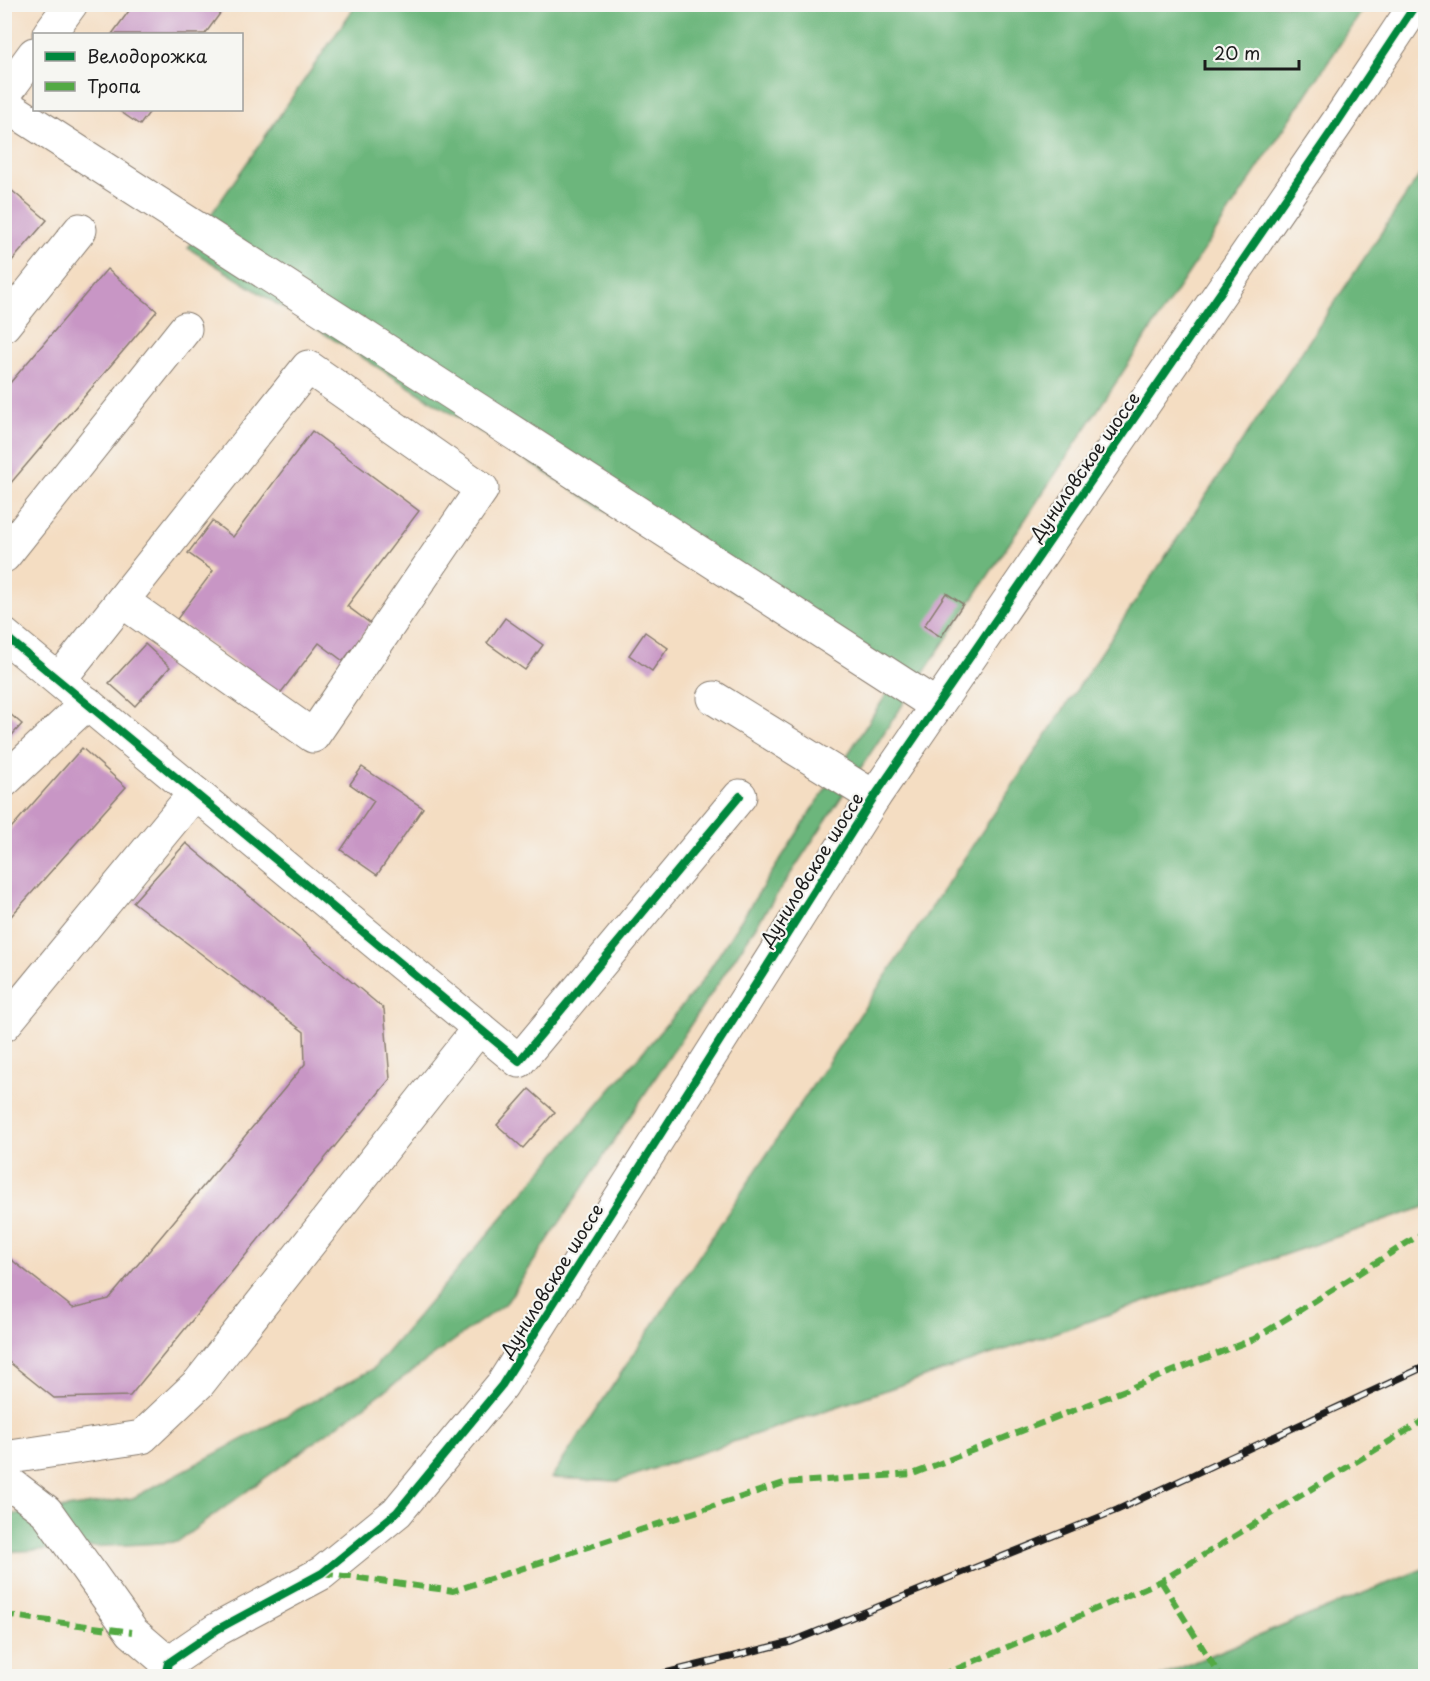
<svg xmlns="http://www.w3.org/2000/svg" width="1430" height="1681" viewBox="0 0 1430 1681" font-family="'Playpen Sans',sans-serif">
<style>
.forest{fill:#6cb67c;stroke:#44694c;stroke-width:1.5}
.building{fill:#c896c5}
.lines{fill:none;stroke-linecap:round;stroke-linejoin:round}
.minor-casing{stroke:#887c6f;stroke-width:35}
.minor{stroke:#fff;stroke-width:33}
.rail-casing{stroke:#1c1c1c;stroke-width:7}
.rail{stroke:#f6f6f2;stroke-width:4.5;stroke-dasharray:14;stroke-linecap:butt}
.quiet{stroke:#52a943;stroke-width:6;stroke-dasharray:12 6;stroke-linecap:butt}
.cycleway-casing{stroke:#f6f6f2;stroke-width:11}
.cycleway{stroke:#00873e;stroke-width:8}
.labels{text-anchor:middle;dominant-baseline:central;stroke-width:4.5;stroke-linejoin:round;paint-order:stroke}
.street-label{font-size:18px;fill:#1c1c1c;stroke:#f6f6f2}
</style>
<rect width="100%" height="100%" fill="#f6f6f2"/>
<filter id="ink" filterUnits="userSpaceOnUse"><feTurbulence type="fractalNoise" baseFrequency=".0167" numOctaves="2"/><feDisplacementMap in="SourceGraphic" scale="12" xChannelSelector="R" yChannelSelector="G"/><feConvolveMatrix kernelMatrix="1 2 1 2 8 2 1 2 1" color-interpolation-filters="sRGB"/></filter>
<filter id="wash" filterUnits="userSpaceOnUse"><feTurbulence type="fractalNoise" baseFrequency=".008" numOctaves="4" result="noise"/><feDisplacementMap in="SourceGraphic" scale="24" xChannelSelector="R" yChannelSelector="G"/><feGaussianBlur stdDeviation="1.35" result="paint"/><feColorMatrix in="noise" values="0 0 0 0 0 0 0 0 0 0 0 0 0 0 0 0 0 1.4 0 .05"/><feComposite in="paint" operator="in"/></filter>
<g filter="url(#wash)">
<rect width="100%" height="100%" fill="#f4ddc2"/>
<g class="forest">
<path d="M356 5H1366L507 1302 177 1542 5 1552V1515L46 1511 133 1498 373 1369 698 987 890 689 188 248Z"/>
<path d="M1425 167V1207L618 1481 551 1478Z"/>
<path d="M1425 1568V1676H1160Z"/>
</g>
<g id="blocks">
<g class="building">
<path d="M134 4H227L205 34H112Z"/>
<path d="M118 110H151L140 125Z"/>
<path d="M4 184 47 220 4 270Z"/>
<path d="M107 269 157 311 4 491V390Z"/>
<path d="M312 431 419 511 347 606 371 624 343 661 319 643 279 695 177 619 213 571 188 553 212 521 233 537Z"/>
<path d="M946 593 963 604 941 637 924 626Z"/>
<path d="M505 618 543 645 525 670 487 643Z"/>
<path d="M645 632 668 648 652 671 629 655Z"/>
<path d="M145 644 170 667 135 706 109 683Z"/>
<path d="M4 709 22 724 4 744Z"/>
<path d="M82 748 126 787 4 924V836Z"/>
<path d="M362 767 423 808 377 875 341 850 374 801 350 784Z"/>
<path d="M186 843 384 1009 390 1079 130 1396 54 1398 4 1358V1254L73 1308 109 1299 305 1064 304 1032 133 902Z"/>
<path d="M529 1089 555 1112 523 1148 497 1125Z"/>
</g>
</g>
</g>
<g filter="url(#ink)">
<use href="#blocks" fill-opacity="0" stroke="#887c6f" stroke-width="1.5"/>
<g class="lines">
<g class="minor-casing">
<g id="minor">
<path d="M49 34 71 4"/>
<path d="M4 95 34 54"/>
<path d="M4 104 937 706"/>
<path d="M4 325 80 230"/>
<path d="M4 556 185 329"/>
<path d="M4 635 519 1061 740 796"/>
<path d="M59 680 308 367 482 489 313 736 122 601"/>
<path d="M714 698 874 797"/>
<path d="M4 781 87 703"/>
<path d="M4 1025 195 793"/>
<path d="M4 1458 142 1437 199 1383 479 1028"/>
<path d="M4 1479 46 1511 132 1632 168 1663"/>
<path d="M165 1676 168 1663 218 1629 322 1573 397 1512 502 1385 874 797 1337 123 1416 4"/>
</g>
</g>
<use href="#minor" class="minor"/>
<g class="rail-casing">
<path id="rail" d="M653 1676 791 1642 1117 1510 1426 1366"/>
</g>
<use href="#rail" class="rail"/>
<g class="quiet">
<path d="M322 1573 453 1591 784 1483 913 1474 1254 1339 1426 1231"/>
<path d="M1161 1581 1220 1676"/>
<path d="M4 1615 132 1632"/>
<path d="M940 1676 1161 1581 1426 1419"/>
</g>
<g class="cycleway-casing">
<g id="cycleway">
<path d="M4 635 519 1061 740 796"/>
<path d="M165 1676 168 1663 218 1629 322 1573 397 1512 502 1385 874 797 1337 123 1416 4"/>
</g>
</g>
<use href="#cycleway" class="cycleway"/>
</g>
</g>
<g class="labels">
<g class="street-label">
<text transform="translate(1084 466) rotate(-55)">Дуниловское шоссе</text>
<text transform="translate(811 869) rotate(-58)">Дуниловское шоссе</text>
<text transform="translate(551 1280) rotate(-58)">Дуниловское шоссе</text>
</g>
</g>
<rect width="1430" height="1681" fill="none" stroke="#f6f6f2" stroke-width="24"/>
<rect x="33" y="33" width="210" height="78" fill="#f6f6f2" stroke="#9f9f9c" stroke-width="1.5"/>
<rect x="45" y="52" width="30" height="9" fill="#00873e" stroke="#9f9f9c" stroke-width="1.5"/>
<text x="87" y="63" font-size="18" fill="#1c1c1c">Велодорожка</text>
<rect x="45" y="82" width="30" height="9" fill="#52a943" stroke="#9f9f9c" stroke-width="1.5"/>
<text x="87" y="93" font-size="18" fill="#1c1c1c">Тропа</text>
<path d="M1205 60v9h94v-9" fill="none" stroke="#1c1c1c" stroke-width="3"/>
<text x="1214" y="60" font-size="18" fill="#1c1c1c" stroke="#f6f6f2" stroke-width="4.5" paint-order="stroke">20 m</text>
</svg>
